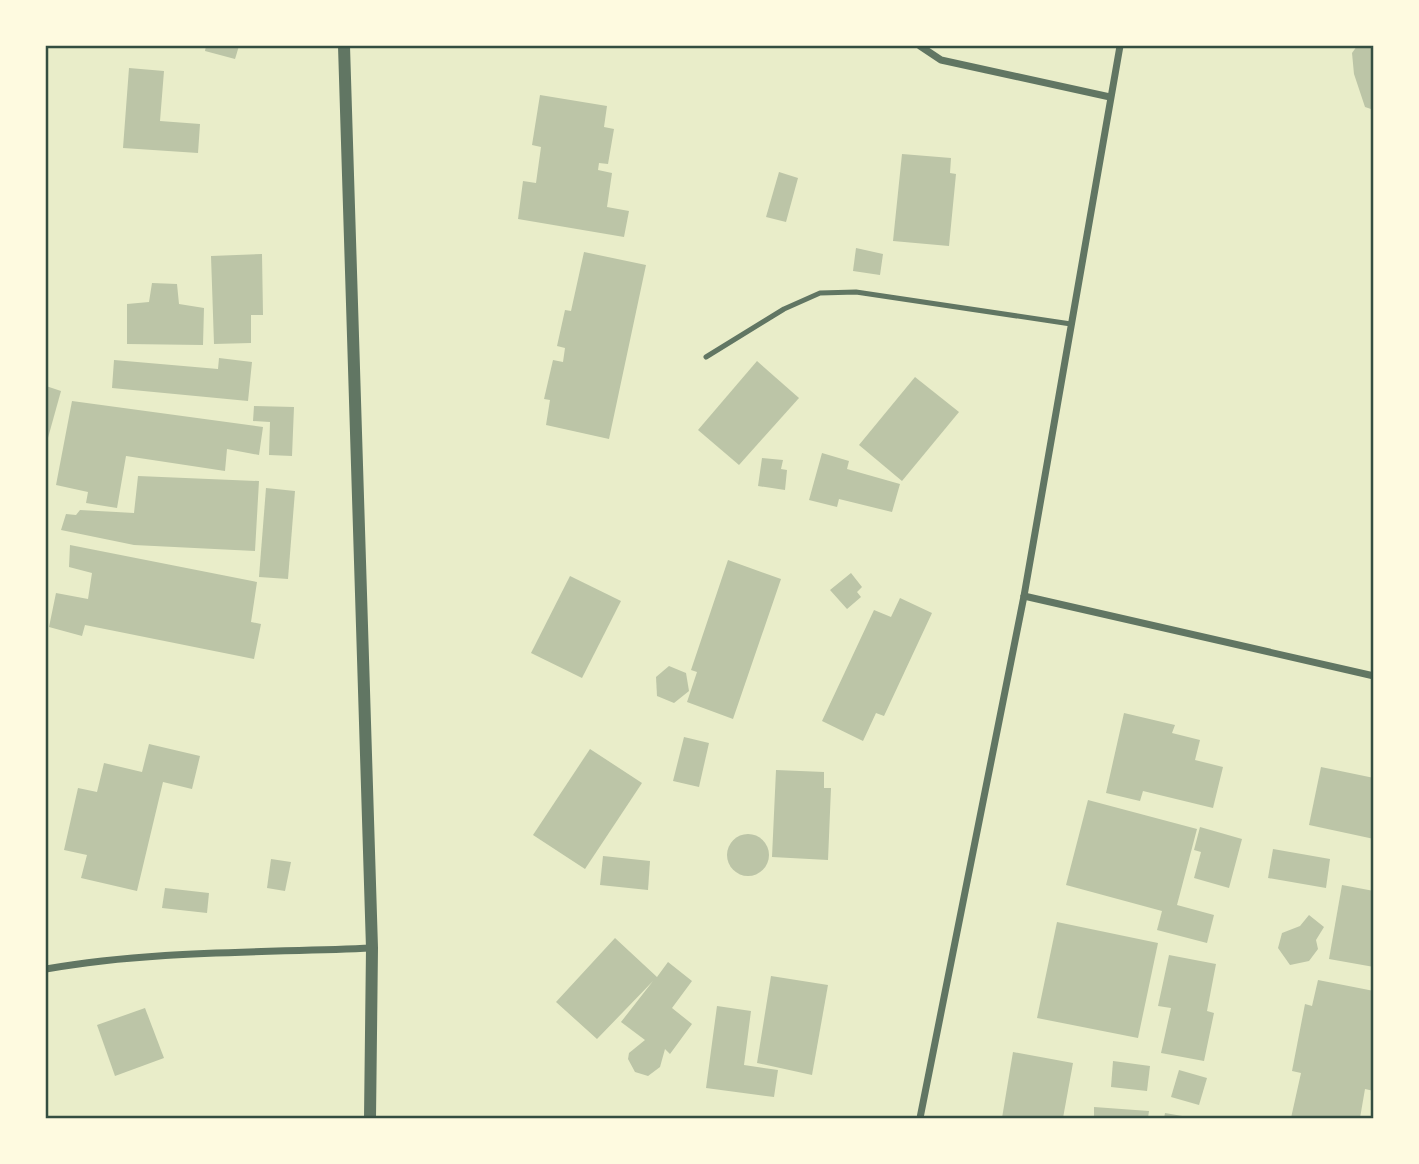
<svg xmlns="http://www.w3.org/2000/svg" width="1419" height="1164" viewBox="0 0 1419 1164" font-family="Cabin,sans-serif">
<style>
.building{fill:#bcc5a7}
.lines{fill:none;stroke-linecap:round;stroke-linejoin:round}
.service{stroke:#617663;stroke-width:5}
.minor{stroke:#617663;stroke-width:7}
.tertiary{stroke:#617663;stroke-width:12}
.neatline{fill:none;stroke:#344e41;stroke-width:2.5}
</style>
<rect width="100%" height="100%" fill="#e9edc9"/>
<g class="building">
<path d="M206 46H239L235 59 205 51Z"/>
<path d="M1357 46H1374V110L1365 107 1354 74 1352 53Z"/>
<path d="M129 68 164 71 160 121 200 124 198 153 123 148Z"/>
<path d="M540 95 607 106 604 127 614 129 608 164 599 163 598 170 612 173 607 207 629 211 624 237 518 219 523 181 536 183 541 147 532 145Z"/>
<path d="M902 154 951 158 950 173 956 174 949 246 893 241Z"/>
<path d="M779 172 798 178 786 222 766 217Z"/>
<path d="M856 248 883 254 880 275 853 271Z"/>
<path d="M584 252 646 265 609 439 546 425 550 400 544 399 553 360 563 362 565 348 557 346 565 310 571 311Z"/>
<path d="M262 254 263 315H251V343L214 344 211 256Z"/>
<path d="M152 283 177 284 179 304 204 308 203 345 127 344V304L149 302Z"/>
<path d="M219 358 252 362 248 401 112 388 114 360 218 369Z"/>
<path d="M757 361 799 398 739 465 698 430Z"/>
<path d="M915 377 959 412 902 481 859 445Z"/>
<path d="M46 386 61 391 46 445Z"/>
<path d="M72 401 263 427 259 455 227 449 225 471 126 456 117 508 86 503 88 492 56 485Z"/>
<path d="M254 406 294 407 292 456 269 455 270 422 253 421Z"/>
<path d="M822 453 849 461 847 469 900 484 892 512 839 499 837 507 809 500Z"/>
<path d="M762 458 783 460 781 469 787 470 785 490 758 486Z"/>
<path d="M138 476 259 481 255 551 134 545 61 530 66 514 76 515 80 510 134 513Z"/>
<path d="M266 488 295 491 288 579 259 577Z"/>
<path d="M70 545 257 582 251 622 261 624 254 659 85 625 82 636 49 627 56 593 88 599 92 573 69 567Z"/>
<path d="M728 560 781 579 733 719 687 702 697 672 691 670Z"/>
<path d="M851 573 862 587 857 592 861 597 847 609 830 590Z"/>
<path d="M570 576 621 601 582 678 531 653Z"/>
<path d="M900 598 932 613 884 716 876 713 863 741 822 721 874 610 891 617Z"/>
<path d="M669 666 686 673 689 691 674 703 657 696 656 677Z"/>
<path d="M1124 713 1175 725 1172 733 1200 740 1195 760 1223 767 1213 808 1143 791 1140 801 1106 793Z"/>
<path d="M684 737 709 743 699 787 673 781Z"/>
<path d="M149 744 200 756 192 789 163 782 137 891 81 878 87 855 64 850 78 788 97 792 104 763 142 772Z"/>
<path d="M590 749 642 783 585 869 533 835Z"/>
<path d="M1321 767 1374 778V839L1309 825Z"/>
<path d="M776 770 824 772V788H831L828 860 772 857Z"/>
<path d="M1088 800 1197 829 1177 905 1214 915 1207 943 1157 930 1162 911 1066 885Z"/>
<path d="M1200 827 1242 839 1229 888 1194 878 1201 852 1194 850Z"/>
<circle cx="748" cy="855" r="21"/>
<path d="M1273 849 1330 859 1326 888 1268 878Z"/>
<path d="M603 856 650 861 648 890 600 885Z"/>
<path d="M271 859 291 862 285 891 267 888Z"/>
<path d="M1342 885 1374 891V967L1329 959Z"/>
<path d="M165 888 209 893 207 913 162 908Z"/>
<path d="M1309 915 1324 927 1316 940 1318 949 1309 961 1290 965 1278 948 1282 933 1300 926Z"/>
<path d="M1057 922 1158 943 1138 1038 1037 1018Z"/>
<path d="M615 938 657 977 668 962 692 981 672 1008 692 1024 670 1054 665 1049 660 1067 648 1076 635 1072 628 1059 629 1053 645 1040 621 1022 653 981 597 1039 556 1002Z"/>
<path d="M1169 955 1216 964 1207 1011 1214 1013 1204 1061 1161 1053 1171 1008 1158 1006Z"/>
<path d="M771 976 828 985 812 1075 757 1063Z"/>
<path d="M1318 980 1374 991V1091L1365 1089 1360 1118H1291L1301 1073 1292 1071 1305 1004 1312 1006Z"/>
<path d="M717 1006 751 1011 744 1065 778 1070 774 1097 706 1088Z"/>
<path d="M145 1008 164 1058 115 1076 97 1025Z"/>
<path d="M1013 1052 1073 1063 1063 1118H1002Z"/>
<path d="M1113 1061 1150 1066 1147 1091 1111 1087Z"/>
<path d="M1179 1070 1207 1078 1199 1105 1171 1097Z"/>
<path d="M1094 1107 1149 1111 1148 1118H1094Z"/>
<path d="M1165 1113 1188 1117V1118H1164Z"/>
</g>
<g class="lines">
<path class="service" d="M706 357 784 309 820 293 856 292 1071 324"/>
<g class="minor">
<path d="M920 46 941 60 1110 97"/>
<path d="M1024 596 1374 676"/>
<path d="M46 969C154 950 263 953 372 948"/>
<path d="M920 1118 1024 596 1120 46"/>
</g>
<path class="tertiary" d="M344 46 372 948 370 1118"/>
</g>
<rect width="1419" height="1164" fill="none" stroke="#fefae0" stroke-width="94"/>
<rect x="47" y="47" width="1325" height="1070" class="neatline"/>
</svg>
